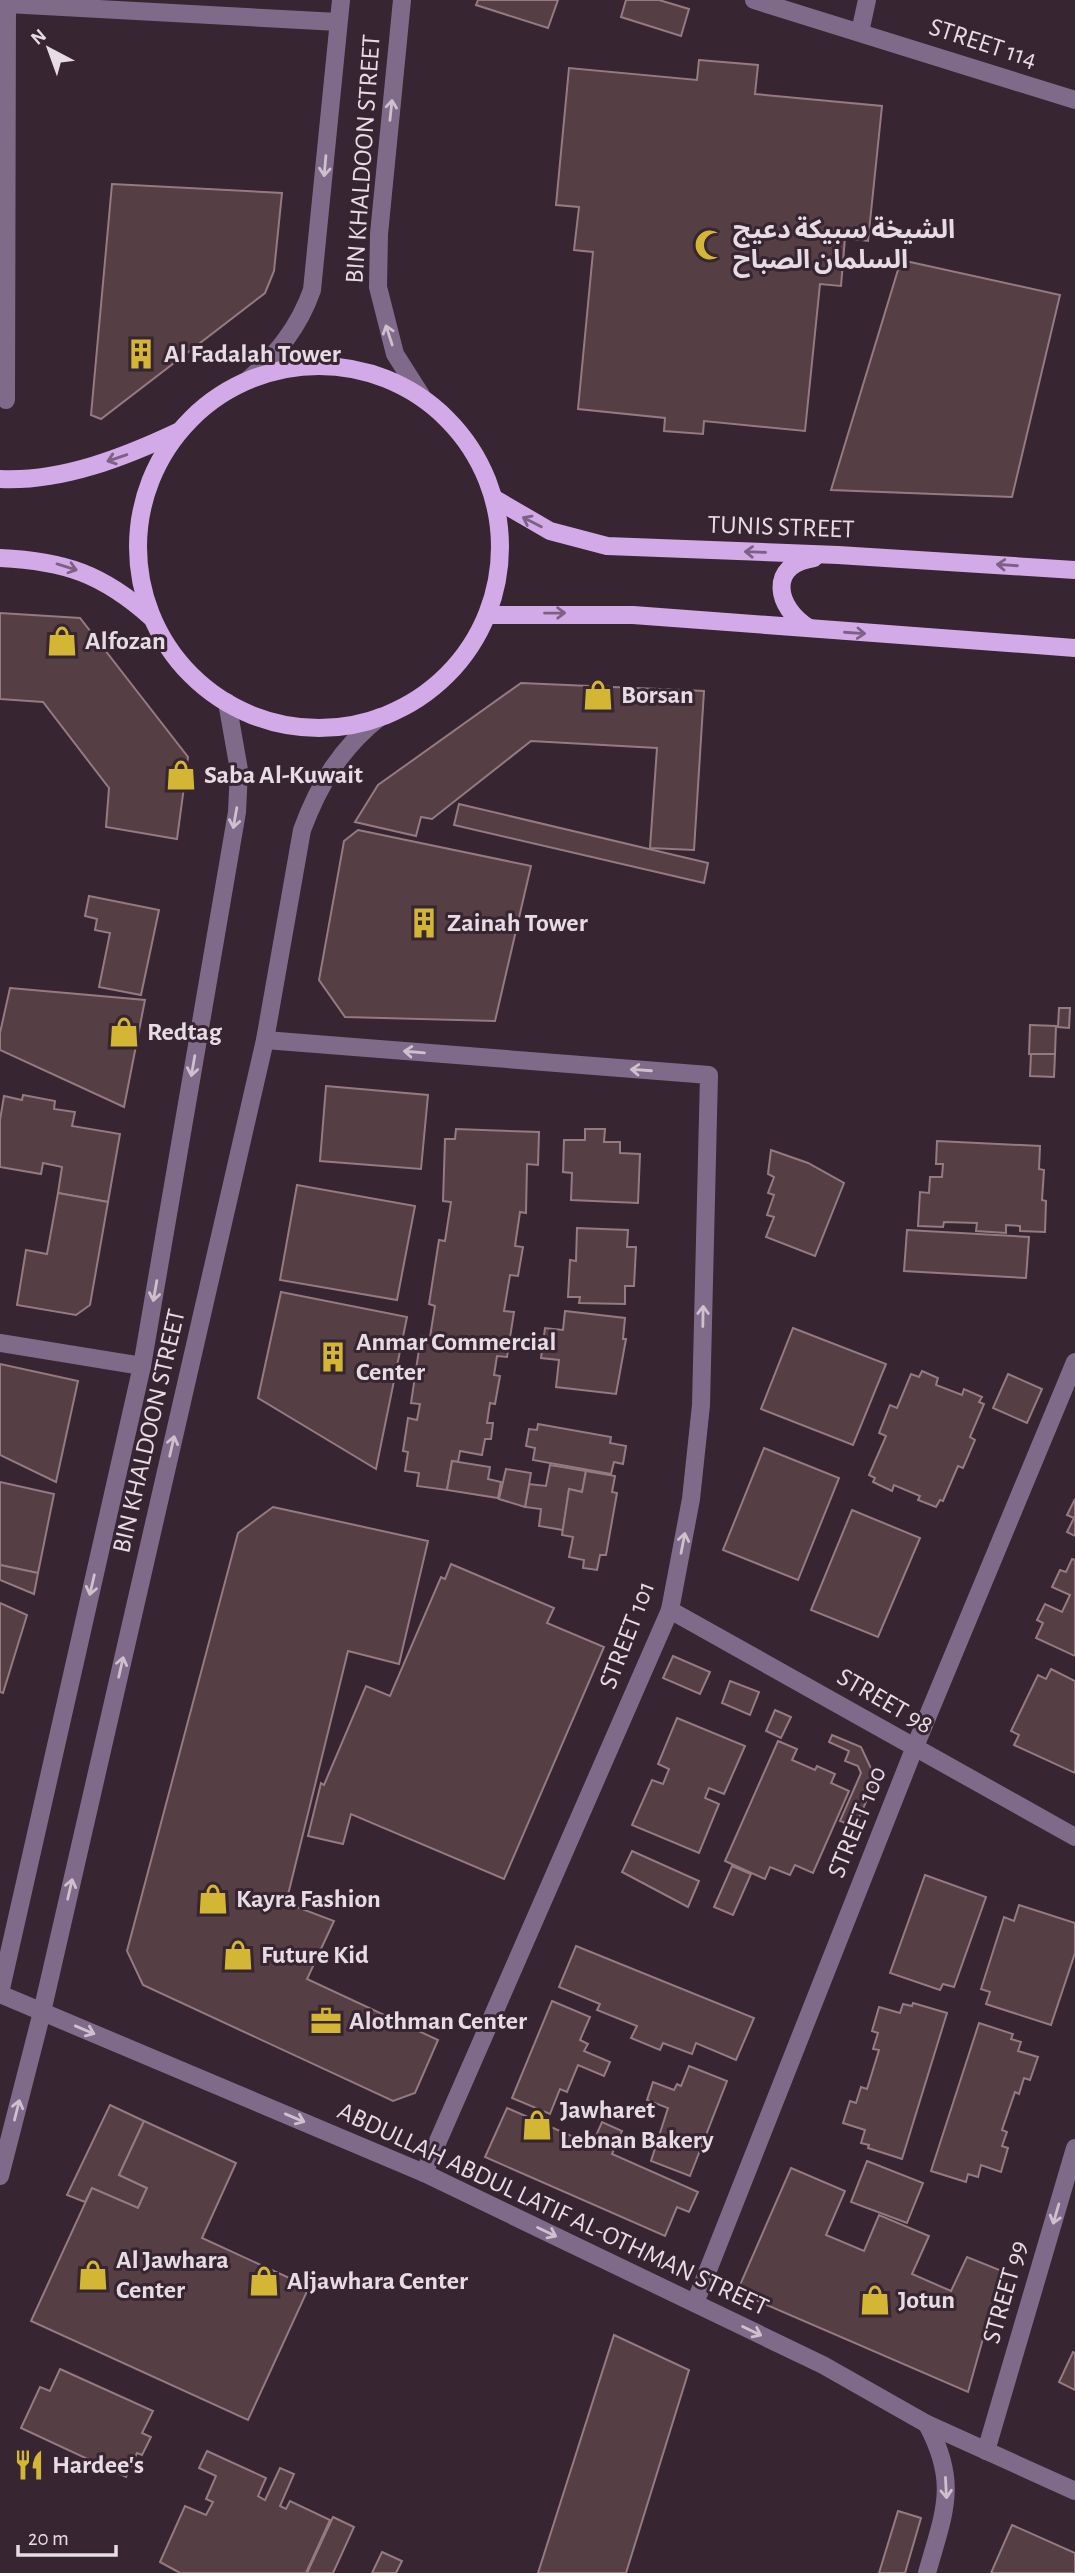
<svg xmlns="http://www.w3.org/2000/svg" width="1075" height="2573" viewBox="0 0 1075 2573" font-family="'Alegreya Sans','Noto Sans Arabic',sans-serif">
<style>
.building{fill:#553e44;stroke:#957a81;stroke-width:2}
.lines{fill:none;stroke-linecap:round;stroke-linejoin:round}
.minor{stroke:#7f6b89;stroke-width:18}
.major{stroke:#d2aae7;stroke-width:18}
.oneway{stroke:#cec0cd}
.oneway2{stroke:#7d6183}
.labels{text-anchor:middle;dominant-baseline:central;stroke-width:6;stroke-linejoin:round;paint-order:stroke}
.street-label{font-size:26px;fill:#e8dce4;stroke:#372532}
.poi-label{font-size:26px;font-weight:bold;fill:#e8dce4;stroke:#372532;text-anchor:start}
</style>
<rect width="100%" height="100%" fill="#372532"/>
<g class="building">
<path d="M478 0H558L548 28 476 5Z"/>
<path d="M626 0H659L689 9 681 36 621 17Z"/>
<path d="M699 60 758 65 755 94 882 106 868 241 845 238 841 286 820 284 805 431 704 421 703 434 664 431 665 418 578 409 593 252 574 250 579 207 556 205 569 68 697 80Z"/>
<path d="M112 184 282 193 274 271 265 293 101 419 91 415Z"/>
<path d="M901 260 1060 295 1012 497 831 490Z"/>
<path d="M0 613 80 618 188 757 177 839 106 827 109 788 43 702 0 699Z"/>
<path d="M521 683 704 691 694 850 650 848 657 748 531 741 432 819 421 817 416 836 355 822 378 785Z"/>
<path d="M459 804 708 863 704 883 454 825Z"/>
<path d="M358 830 531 866 495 1021 345 1017 319 980 344 841Z"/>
<path d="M89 896 159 910 141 995 99 987 110 933 95 930 97 919 85 916Z"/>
<path d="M10 988 145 1000 124 1107 0 1050V1033Z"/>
<path d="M1059 1008H1070L1069 1028 1058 1027Z"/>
<path d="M1030 1025 1056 1026 1055 1054H1029Z"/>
<path d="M1031 1054H1055L1054 1077 1030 1076Z"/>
<path d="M326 1086 428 1095 421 1169 320 1161Z"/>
<path d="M23 1095 55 1101 54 1109 75 1112 72 1126 120 1134 108 1202 58 1193 62 1167 43 1163 41 1174 0 1167V1120L4 1096 22 1100Z"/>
<path d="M456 1129 539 1132 538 1165 527 1164 526 1213 520 1212 515 1246 523 1247 518 1276 510 1275 504 1311 514 1312 507 1357 497 1356 494 1375 500 1376 495 1404 490 1403 487 1423H493L491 1439H485L482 1455 460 1451 458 1462 452 1461 447 1490 417 1486 419 1473 405 1471 408 1452 403 1451 408 1418 417 1420 420 1404 411 1403 421 1336 430 1337 435 1306 429 1304 439 1240 445 1241 451 1202 443 1201 445 1139H455Z"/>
<path d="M585 1129H605L604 1142H620V1153L640 1154 638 1203 571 1200 572 1173 563 1172 564 1140H585Z"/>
<path d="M937 1141 1040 1146 1039 1169 1044 1170 1042 1200 1046 1201 1045 1232 1020 1231V1226L1006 1225V1233L976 1231 977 1223 944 1222 943 1227 918 1226 920 1192 929 1193 930 1177H942L943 1164H936Z"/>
<path d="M771 1150 808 1163 844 1183 815 1256 766 1237 774 1217 767 1215 774 1195 768 1193 774 1177 768 1174Z"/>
<path d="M297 1185 415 1206 397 1300 280 1280Z"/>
<path d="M58 1193 108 1202 90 1305 76 1315 17 1305 26 1250 47 1254Z"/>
<path d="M577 1228 628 1230 627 1247H636L634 1286H625V1304L579 1303 580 1297H568L570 1260 576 1261Z"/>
<path d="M907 1230 1029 1237 1026 1278 904 1271Z"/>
<path d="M281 1292 407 1317 376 1469 258 1398Z"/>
<path d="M565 1311 625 1318 623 1339H626L616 1394 556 1387 559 1360 541 1358 545 1328 563 1330Z"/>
<path d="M793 1328 886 1364 853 1445 761 1409Z"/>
<path d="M0 1364 78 1381 56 1482 0 1455Z"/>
<path d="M922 1371 938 1378 936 1385 962 1395 964 1389 982 1397 979 1402 984 1404 970 1437 975 1440 963 1468 958 1466 943 1501 940 1500 936 1507 918 1500 920 1496 894 1485 892 1491 873 1482 875 1478 869 1475 886 1436 879 1433 890 1405 897 1408 911 1374 919 1377Z"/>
<path d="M1008 1374 1042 1389 1027 1423 993 1408Z"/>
<path d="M538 1424 611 1437 610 1443 626 1446 623 1464 614 1462 611 1474 533 1460 535 1448 526 1446 529 1429 537 1430Z"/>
<path d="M764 1448 839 1478 798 1580 723 1550Z"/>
<path d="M452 1461 490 1467 488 1479 501 1482 498 1498 447 1490Z"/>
<path d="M550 1465 586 1471 582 1492 569 1489 563 1530 539 1526 541 1509 525 1507 529 1484 546 1486Z"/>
<path d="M506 1469 531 1473 525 1507 499 1499Z"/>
<path d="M586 1471 615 1476 612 1492 617 1493 606 1555H600L597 1570 583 1568 584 1560 569 1557 573 1537 562 1535 569 1489 582 1492Z"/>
<path d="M0 1482 54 1494 38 1573 0 1565Z"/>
<path d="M1075 1499V1536L1067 1532 1074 1518 1067 1515Z"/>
<path d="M273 1507 428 1541 399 1664 348 1651 286 1903 334 1921 307 1979 438 2040 415 2093 393 2101 143 1985 127 1951 238 1533Z"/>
<path d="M852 1510 920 1538 878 1637 811 1610Z"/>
<path d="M1072 1559 1075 1560V1656L1036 1638 1043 1623 1037 1620 1045 1604 1062 1612 1070 1595 1052 1587 1060 1570 1066 1572Z"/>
<path d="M451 1564 554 1608 547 1623 604 1647 504 1879 351 1814 343 1844 308 1836 321 1783 324 1785 366 1686 390 1696 441 1577 445 1579Z"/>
<path d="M0 1565 38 1573 34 1594 0 1580Z"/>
<path d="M0 1603 27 1615 3 1693 0 1692Z"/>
<path d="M673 1656 710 1672 700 1694 663 1678Z"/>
<path d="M1051 1669 1075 1681V1773L1014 1745 1019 1735 1011 1731 1038 1675 1046 1679Z"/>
<path d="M730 1681 759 1692 750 1715 722 1703Z"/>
<path d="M775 1710 791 1717 781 1738 766 1731Z"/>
<path d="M677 1718 745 1746 724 1794 709 1788 705 1798 719 1804 699 1853 632 1825 652 1780 663 1784 669 1769 658 1764Z"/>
<path d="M832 1735 861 1747 876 1779 855 1827 840 1821 861 1773 858 1766 845 1761 849 1751 829 1742Z"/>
<path d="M778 1741 797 1749 792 1760 815 1770 817 1766 835 1774 831 1783 849 1791 813 1873 795 1865 790 1875 770 1867 765 1879 725 1861Z"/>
<path d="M632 1851 699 1881 688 1907 622 1872Z"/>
<path d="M732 1866 751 1874 733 1915 714 1907Z"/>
<path d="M925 1875 986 1897 954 1987 943 1984 940 1990 890 1973Z"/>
<path d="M1019 1905 1075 1923V1953L1051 2025 986 2004 990 1992 981 1989 1004 1917 1014 1921Z"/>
<path d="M576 1946 754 2018 736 2060 696 2043 692 2054 663 2043 660 2050 631 2038 637 2026 597 2010 600 2004 559 1987Z"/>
<path d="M552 2001 590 2017 580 2040 588 2044 584 2051 610 2062 604 2076 578 2065 567 2092 560 2089 550 2114 512 2098Z"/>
<path d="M913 2003 947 2013 902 2159 868 2148 869 2145 861 2143 865 2130 843 2123 850 2101 856 2103 861 2087 867 2089 879 2050 873 2049 878 2033 872 2031 879 2007 900 2013 903 2004 912 2006Z"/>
<path d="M979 2023 1013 2034 1011 2039 1021 2042 1018 2051 1038 2057 1030 2080 1024 2078 1019 2094 1015 2092 1002 2130 1007 2132 1002 2146 1008 2148 1001 2172 981 2165 978 2177 968 2174 966 2182 931 2171Z"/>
<path d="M689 2066 727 2081 690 2176 651 2161 668 2108 647 2100 653 2082 674 2090 677 2084 681 2086Z"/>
<path d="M110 2105 144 2121 119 2175 147 2188 138 2208 92 2188 85 2202 67 2195Z"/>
<path d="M507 2108 592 2145 602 2122 622 2131 612 2154 698 2192 689 2212 677 2207 665 2236 485 2157Z"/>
<path d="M144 2121 236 2163 202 2238 309 2287 248 2420 31 2321 92 2188 138 2208 147 2188 119 2175Z"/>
<path d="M867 2161 923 2183 907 2223 851 2202Z"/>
<path d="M791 2168 845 2191 826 2235 864 2251 879 2215 929 2236 912 2274 951 2291 967 2257 1002 2271 968 2392 737 2292Z"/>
<path d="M614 2335 689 2370 626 2573H538Z"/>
<path d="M1073 2352 1075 2353V2390L1059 2382Z"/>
<path d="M60 2369 153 2411 142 2433 151 2437 142 2455 137 2453 126 2477 21 2428 40 2387 50 2391Z"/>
<path d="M207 2451 266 2478 258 2496 265 2500 280 2468 294 2474 280 2506 286 2509 290 2501 330 2520 306 2573H180L160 2562 185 2506 206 2515 213 2502 206 2499 216 2476 199 2468Z"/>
<path d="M898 2511 921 2518 905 2573H879Z"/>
<path d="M333 2517 354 2527 333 2573H307Z"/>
<path d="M1012 2525 1075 2553V2573H991Z"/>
<path d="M382 2552 402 2561 396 2573H372Z"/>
</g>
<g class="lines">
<g class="minor">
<path d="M402 0 379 234 378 287 395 354 421 395"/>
<path d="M754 0 1075 100"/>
<path d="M7 4 338 22"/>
<path d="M860 32 867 0"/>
<path d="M248 380C277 354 299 327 312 290L341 0"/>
<path d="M6 400 7 0"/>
<path d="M265 1040 709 1075 701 1405 691 1499 670 1610 424 2173"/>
<path d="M0 1343 142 1366"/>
<path d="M670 1610 1075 1837"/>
<path d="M0 1993 142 1366 237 812 239 770 227 702"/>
<path d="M0 1994 424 2173 823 2365 927 2424 1075 2491"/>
<path d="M0 2176 42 2012 265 1040 302 830C319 784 341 748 380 717"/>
<path d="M695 2303 914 1749 1075 1362"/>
<path d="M986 2451 1075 2148"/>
<path d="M927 2573C944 2512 959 2484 927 2424"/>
</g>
<g class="major">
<circle cx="319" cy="547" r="181"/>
<path d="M0 479C62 482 125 457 180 431"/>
<path d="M495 499 550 531 607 546 838 555 1075 570"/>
<path d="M0 558C65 561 103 574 152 618"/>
<path d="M487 615H633L1075 648"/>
<path d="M809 628C776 608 767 565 814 558"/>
</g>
</g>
<defs><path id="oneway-shaft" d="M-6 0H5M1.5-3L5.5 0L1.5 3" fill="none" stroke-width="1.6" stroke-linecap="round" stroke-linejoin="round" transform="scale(1.75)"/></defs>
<g class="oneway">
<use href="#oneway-shaft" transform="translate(391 110) rotate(-84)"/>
<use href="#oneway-shaft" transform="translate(325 166) rotate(95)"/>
<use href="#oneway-shaft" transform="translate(389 335) rotate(-108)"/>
<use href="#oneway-shaft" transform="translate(235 818) rotate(100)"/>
<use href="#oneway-shaft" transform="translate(414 1052) rotate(-175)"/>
<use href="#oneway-shaft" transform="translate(193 1066) rotate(100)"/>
<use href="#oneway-shaft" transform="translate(641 1070) rotate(-176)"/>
<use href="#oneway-shaft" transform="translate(155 1291) rotate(100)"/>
<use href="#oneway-shaft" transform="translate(703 1316) rotate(-89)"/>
<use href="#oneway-shaft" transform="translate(172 1446) rotate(-77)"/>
<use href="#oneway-shaft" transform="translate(683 1543) rotate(-79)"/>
<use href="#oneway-shaft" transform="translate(92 1585) rotate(103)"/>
<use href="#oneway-shaft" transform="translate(121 1667) rotate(-77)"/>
<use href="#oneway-shaft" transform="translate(70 1889) rotate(-77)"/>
<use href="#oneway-shaft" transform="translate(85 2030) rotate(23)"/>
<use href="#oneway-shaft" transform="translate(17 2110) rotate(-76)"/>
<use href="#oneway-shaft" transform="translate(295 2118) rotate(23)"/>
<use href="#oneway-shaft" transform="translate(1056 2214) rotate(106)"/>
<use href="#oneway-shaft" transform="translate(547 2232) rotate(26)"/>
<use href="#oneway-shaft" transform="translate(752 2331) rotate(26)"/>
<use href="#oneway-shaft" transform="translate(946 2488) rotate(87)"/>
</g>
<g class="oneway2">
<use href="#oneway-shaft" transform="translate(117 458) rotate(161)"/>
<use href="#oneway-shaft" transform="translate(532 522) rotate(-153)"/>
<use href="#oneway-shaft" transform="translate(755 552) rotate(-178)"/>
<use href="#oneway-shaft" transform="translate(1007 565) rotate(-176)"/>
<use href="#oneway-shaft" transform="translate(67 567) rotate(17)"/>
<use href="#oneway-shaft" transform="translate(555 613) rotate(-1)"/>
<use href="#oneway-shaft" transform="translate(855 633) rotate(4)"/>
</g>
<defs>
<g id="mosque-bare" transform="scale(2.415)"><path d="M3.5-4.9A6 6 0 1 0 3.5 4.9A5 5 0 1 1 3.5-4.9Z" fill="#d4b635" stroke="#372532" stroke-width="2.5" paint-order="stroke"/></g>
<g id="building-bare" transform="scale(2.415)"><path d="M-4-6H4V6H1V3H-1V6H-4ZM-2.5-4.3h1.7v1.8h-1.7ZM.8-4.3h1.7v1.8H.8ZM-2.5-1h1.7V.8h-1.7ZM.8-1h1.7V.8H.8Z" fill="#d4b635" stroke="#372532" stroke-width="2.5" paint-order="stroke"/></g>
<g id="shop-bare" transform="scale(2.415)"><path d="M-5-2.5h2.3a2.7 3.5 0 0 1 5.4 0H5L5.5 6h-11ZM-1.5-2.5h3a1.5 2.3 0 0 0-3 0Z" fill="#d4b635" stroke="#372532" stroke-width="2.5" paint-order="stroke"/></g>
<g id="office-bare" transform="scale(2.415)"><path d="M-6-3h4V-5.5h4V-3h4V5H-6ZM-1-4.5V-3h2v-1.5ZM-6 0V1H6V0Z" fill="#d4b635" stroke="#372532" stroke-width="2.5" paint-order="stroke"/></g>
<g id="restaurant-bare" transform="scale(2.415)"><path d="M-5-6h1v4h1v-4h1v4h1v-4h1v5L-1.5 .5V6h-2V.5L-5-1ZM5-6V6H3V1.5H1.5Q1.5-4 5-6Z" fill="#d4b635" stroke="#372532" stroke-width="2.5" paint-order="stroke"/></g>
</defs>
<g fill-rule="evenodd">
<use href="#mosque-bare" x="710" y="245"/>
<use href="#building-bare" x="141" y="354"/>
<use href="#shop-bare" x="62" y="641"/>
<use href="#shop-bare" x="598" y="695"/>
<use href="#shop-bare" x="181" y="775"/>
<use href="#building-bare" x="424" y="923"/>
<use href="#shop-bare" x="124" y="1032"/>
<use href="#building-bare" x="333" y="1357"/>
<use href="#shop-bare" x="213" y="1899"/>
<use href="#shop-bare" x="238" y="1955"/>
<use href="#office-bare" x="326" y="2021"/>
<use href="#shop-bare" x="537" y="2125"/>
<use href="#shop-bare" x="93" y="2275"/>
<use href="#shop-bare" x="264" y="2281"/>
<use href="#shop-bare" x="875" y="2300"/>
<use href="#restaurant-bare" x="29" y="2465"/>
</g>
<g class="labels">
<g class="street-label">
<text transform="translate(983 43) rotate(18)">STREET 114</text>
<text transform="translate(363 159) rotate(-86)">BIN KHALDOON STREET</text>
<text transform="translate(781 527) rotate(2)">TUNIS STREET</text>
<text transform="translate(149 1431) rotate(-77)">BIN KHALDOON STREET</text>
<text transform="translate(627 1635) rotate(-69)">STREET 101</text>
<text transform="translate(885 1701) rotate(30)">STREET 98</text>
<text transform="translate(857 1822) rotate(-68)">STREET 100</text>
<text transform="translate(553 2209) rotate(25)">ABDULLAH ABDUL LATIF AL-OTHMAN STREET</text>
<text transform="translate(1005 2292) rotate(-74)">STREET 99</text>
</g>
<g class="poi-label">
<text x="733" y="230">الشيخة سبيكة دعيج<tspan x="733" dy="30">السلمان الصباح</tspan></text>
<text x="164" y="354">Al Fadalah Tower</text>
<text x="85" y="641">Alfozan</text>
<text x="621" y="695">Borsan</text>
<text x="204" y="775">Saba Al-Kuwait</text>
<text x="447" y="923">Zainah Tower</text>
<text x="147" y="1032">Redtag</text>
<text x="356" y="1342">Anmar Commercial<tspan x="356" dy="30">Center</tspan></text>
<text x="236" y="1899">Kayra Fashion</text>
<text x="261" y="1955">Future Kid</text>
<text x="349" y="2021">Alothman Center</text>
<text x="560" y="2110">Jawharet<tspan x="560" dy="30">Lebnan Bakery</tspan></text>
<text x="116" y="2260">Al Jawhara<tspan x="116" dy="30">Center</tspan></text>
<text x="287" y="2281">Aljawhara Center</text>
<text x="898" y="2300">Jotun</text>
<text x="52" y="2465">Hardee's</text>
</g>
</g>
<g transform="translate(49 49) rotate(319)" stroke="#372532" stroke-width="5" paint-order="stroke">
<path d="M0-5L12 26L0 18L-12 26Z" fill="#e8dce4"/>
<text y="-10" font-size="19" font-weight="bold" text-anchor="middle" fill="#e8dce4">N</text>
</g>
<path d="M18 2545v10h98v-10" fill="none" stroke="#e8dce4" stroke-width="3.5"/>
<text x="28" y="2545" font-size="21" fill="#e8dce4" stroke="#372532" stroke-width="5" paint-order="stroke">20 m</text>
</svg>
